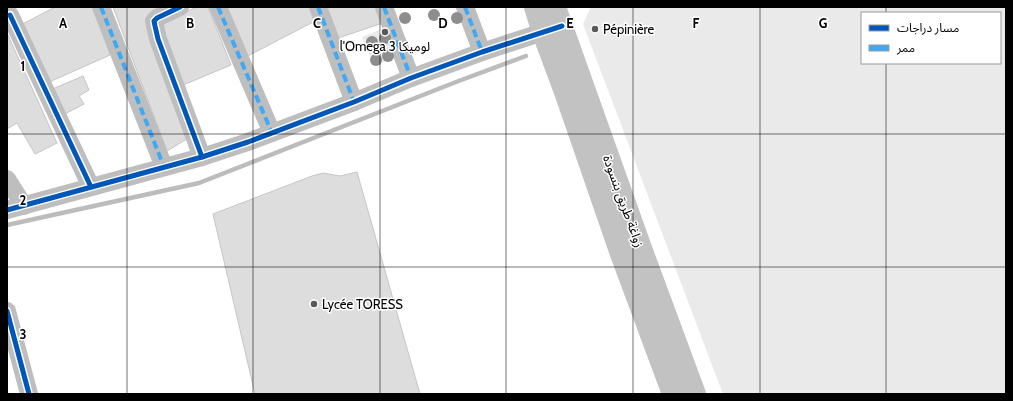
<svg xmlns="http://www.w3.org/2000/svg" width="1013" height="401" viewBox="0 0 1013 401" font-family="Cabin,'Noto Sans Arabic',sans-serif">
<style>
.green{fill:#eaeaea;fill-rule:evenodd}
.lines{fill:none;stroke-linecap:round;stroke-linejoin:round}
.stream{stroke:#bcbcbc;stroke-width:4.5}
.building{fill:#ddd;stroke:#c5c5c5}
.street{stroke:#bebebe;stroke-width:18}
.secondary{stroke:#c2c2c2;stroke-width:22}
.quiet{stroke:#3fa9f5;stroke-width:4;stroke-dasharray:8 4;stroke-linecap:butt}
.cycleway-casing{stroke:#fff;stroke-width:8}
.cycleway{stroke:#0057b8;stroke-width:5}
.tree{fill:#8d8d8d}
.grid{fill:none;stroke:#000;stroke-width:1;stroke-opacity:0.55}
.poi-dot{fill:#595959;stroke:#fff;stroke-width:1.5}
.labels{text-anchor:middle;dominant-baseline:central;stroke-width:3;stroke-linejoin:round;paint-order:stroke}
.poi-label{font-size:13px;fill:#000;stroke:#fff;text-anchor:start}
.street-label{font-size:13px;fill:#000;stroke:#fff}
.grid-label{font-size:13px;text-anchor:middle;font-weight:bold;fill:#000;stroke:#fff;stroke-width:3;stroke-linejoin:round;paint-order:stroke}
</style>
<rect width="100%" height="100%" fill="#fff"/>
<g class="green">
<path d="M591 7H1006V394H723L583 24ZM862 13H1000V63H862Z"/>
<path d="M384 28 396 57 374 66 362 37Z"/>
</g>
<g class="lines">
<path class="stream" d="M7 225 199 183 456 82 526 56"/>
</g>
<g class="building">
<path d="M55 7H94L110 55 47 83 19 26Z"/>
<path d="M113 7H172L147 18 192 136 167 151Z"/>
<path d="M197 7H208L231 65 183 85 158 24Z"/>
<path d="M224 7H312L317 20 246 57Z"/>
<path d="M324 7H381L386 22 335 39Z"/>
<path d="M7 33 57 143 35 154 17 123 7 129Z"/>
<path d="M83 76 89 90 79 96 84 104 61 116 50 90Z"/>
<path d="M357 172 420 394H255L213 214 312 176 323 173 340 176Z"/>
</g>
<g class="lines">
<g class="street">
<path d="M101 7 164 167"/>
<path d="M180 7 157 18 154 21 155 26 158 39 202 157"/>
<path d="M218 7 272 133"/>
<path d="M318 7 354 102"/>
<path d="M384 7 411 78"/>
<path d="M465 7 482 52"/>
<path d="M10 15 91 187"/>
<path d="M7 179 24 206"/>
<path d="M7 210 202 157 248 142 354 102 411 78 482 52 555 28"/>
<path d="M7 311 29 394"/>
</g>
<g class="secondary">
<path d="M535 7 543 33 565 92 621 254 673 394"/>
<path d="M555 7 642 251 695 394"/>
</g>
<g class="quiet">
<path d="M101 7 164 167"/>
<path d="M218 7 272 133"/>
<path d="M318 7 354 102"/>
<path d="M384 7 411 78"/>
<path d="M465 7 482 52"/>
</g>
<g class="cycleway-casing">
<g id="cycleway">
<path d="M180 7 157 18 154 21 155 26 158 39 202 157"/>
<path d="M10 15 91 187"/>
<path d="M7 210 202 157 248 142 354 102 411 78 482 52 562 26"/>
<path d="M7 311 29 394"/>
</g>
</g>
<use href="#cycleway" class="cycleway"/>
</g>
<g class="tree">
<circle cx="434" cy="15" r="6"/>
<circle cx="405" cy="18" r="6"/>
<circle cx="457" cy="18" r="6"/>
<circle cx="385" cy="38" r="6"/>
<circle cx="372" cy="42" r="6"/>
<circle cx="388" cy="56" r="6"/>
<circle cx="376" cy="60" r="6"/>
</g>
<path class="grid" d="M127 7V394M253 7V394M380 7V394M506 7V394M633 7V394M760 7V394M886 7V13M886 63V394M7 134H1006M7 267H1006"/>
<g class="poi-dot">
<circle cx="595" cy="29" r="4"/>
<circle cx="385" cy="32" r="4"/>
<circle cx="314" cy="304" r="4"/>
</g>
<g class="labels">
<g class="poi-label">
<text x="603" y="29">Pépinière</text>
<text x="385" y="46" text-anchor="middle">l'Omega 3 لوميكا</text>
<text x="322" y="304">Lycée TORESS</text>
</g>
<g class="street-label">
<text transform="translate(624 201) rotate(70)">زواغة طريق بنسودة</text>
</g>
</g>
<g class="grid-label">
<text x="63" y="28">A</text>
<text x="190" y="28">B</text>
<text x="317" y="28">C</text>
<text x="443" y="28">D</text>
<text x="570" y="28">E</text>
<text x="696" y="28">F</text>
<text x="823" y="28">G</text>
<text x="23" y="71">1</text>
<text x="23" y="205">2</text>
<text x="23" y="339">3</text>
</g>
<rect width="1013" height="401" fill="none" stroke="#000000" stroke-width="16"/>
<rect x="861" y="12" width="140" height="52" fill="#ffffff" stroke="#999999"/>
<rect x="869" y="25" width="20" height="6" fill="#0057b8" stroke="#999999"/>
<text x="897" y="32" font-size="12" fill="#000000">مسار دراجات</text>
<rect x="869" y="45" width="20" height="6" fill="#3fa9f5" stroke="#999999"/>
<text x="897" y="52" font-size="12" fill="#000000">ممر</text>
</svg>
